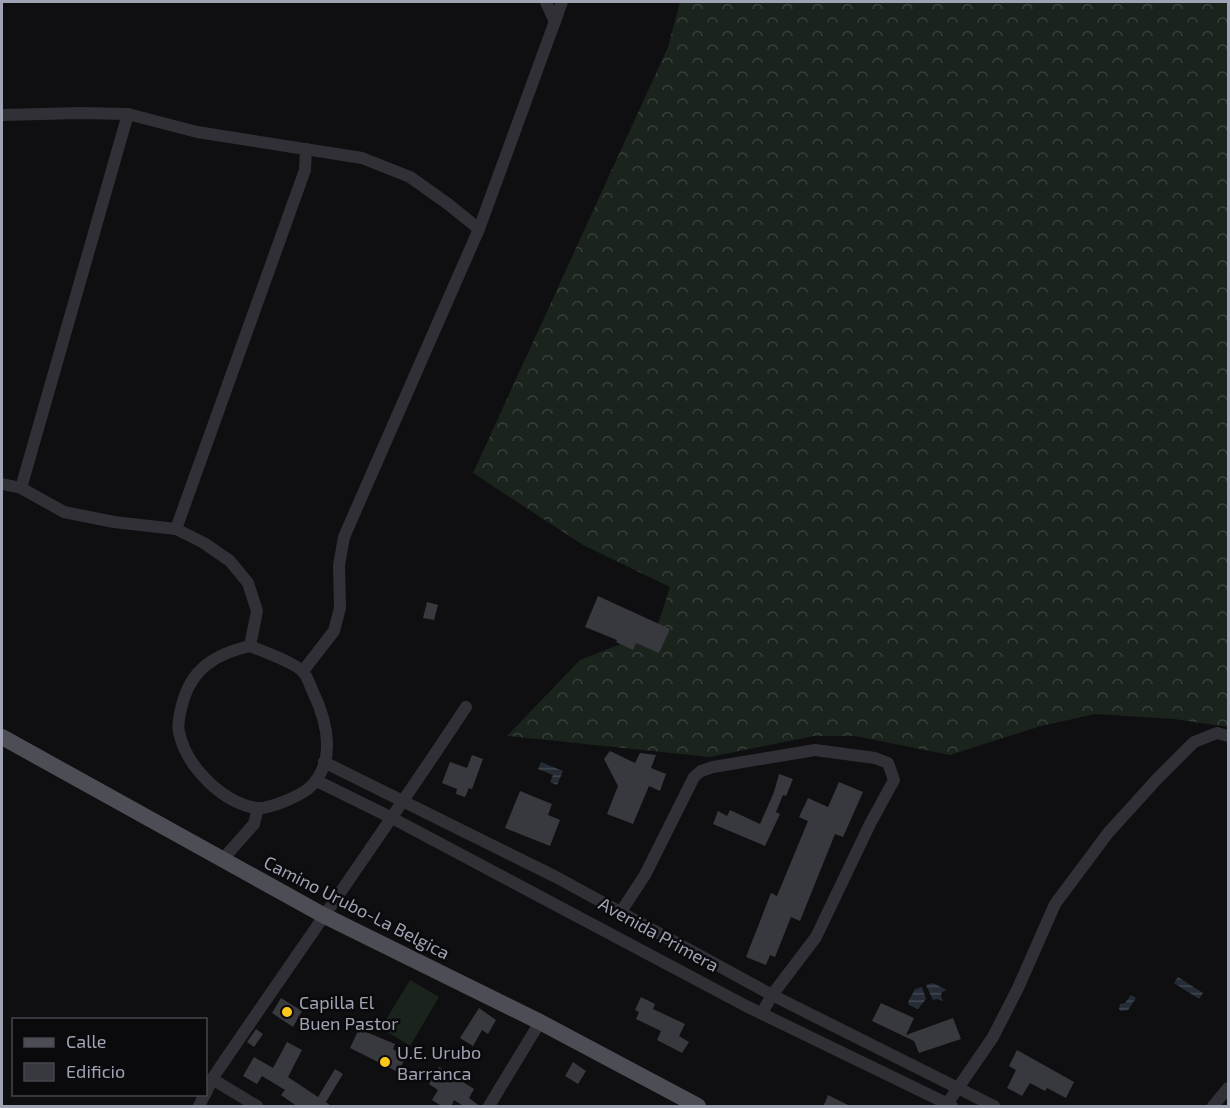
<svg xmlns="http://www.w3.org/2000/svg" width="1230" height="1108" viewBox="0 0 1230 1108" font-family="'Exo 2',sans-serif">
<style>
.green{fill:#1b231d}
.forest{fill:url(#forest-crowns)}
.water{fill:url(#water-rules)}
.building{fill:#38393f}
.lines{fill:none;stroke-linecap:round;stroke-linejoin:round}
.minor{stroke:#303036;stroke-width:12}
.major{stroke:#4c4d55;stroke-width:16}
.poi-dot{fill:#fdc81a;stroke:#0a0a0c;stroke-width:2}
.labels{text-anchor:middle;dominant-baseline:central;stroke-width:5;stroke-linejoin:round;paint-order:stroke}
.street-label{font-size:18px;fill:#9fa3b3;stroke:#0a0a0c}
.poi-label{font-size:18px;fill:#9fa3b3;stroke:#0a0a0c;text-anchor:start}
</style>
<defs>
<pattern id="forest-crowns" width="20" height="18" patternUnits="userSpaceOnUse" patternTransform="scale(1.5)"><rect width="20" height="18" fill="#1b231d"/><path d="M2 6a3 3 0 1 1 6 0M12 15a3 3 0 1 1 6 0" fill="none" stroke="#39403b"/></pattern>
<pattern id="water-rules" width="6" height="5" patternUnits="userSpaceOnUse" patternTransform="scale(1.5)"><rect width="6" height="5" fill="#252c35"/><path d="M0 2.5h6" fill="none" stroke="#414750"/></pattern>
</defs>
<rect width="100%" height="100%" fill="#0f0f11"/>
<path class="green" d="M410 980 439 997 410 1046 381 1028Z"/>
<path class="forest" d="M680 2H1228V727L1174 719 1095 714 1041 726 950 755 855 736H814L710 757 507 736 580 660 656 630 670 587 583 545 473 473 668 47Z"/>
<g class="water">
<path d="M541 762 563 771 557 785 550 782 553 775 538 769Z"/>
<path d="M1178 977 1203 993 1199 999 1174 983Z"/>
<path d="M933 983 947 990 942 992 941 996 943 1001 937 999 933 1000 926 985Z"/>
<path d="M922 987 926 999 918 1009 909 1005 908 1002 915 989Z"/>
<path d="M1131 995 1136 998 1128 1010 1121 1011 1119 1009 1120 1004 1125 1003Z"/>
</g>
<g class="building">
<path d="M598 596 670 629 659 653 636 643 633 650 616 642 617 640 585 627Z"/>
<path d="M427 602 438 605 434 620 423 618Z"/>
<path d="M610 751 635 763 640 753 656 755 651 768 666 774 660 791 649 786 633 824 607 814 618 786 604 759Z"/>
<path d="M472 755 483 759 472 789 469 788 465 797 456 794 457 789 442 783 450 762 467 768Z"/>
<path d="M779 774 793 779 786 796 783 795 776 812 780 814 765 846 713 824 718 811 727 816 730 810 760 824 774 792Z"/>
<path d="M839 782 863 792 843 837 835 834 800 921 791 917 775 957 770 955 766 965 746 957 771 893 777 896 808 821 799 817 808 798 828 807Z"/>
<path d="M520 791 552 804 548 815 560 820 550 846 505 828Z"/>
<path d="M641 997 655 1004 653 1009 685 1024 679 1036 689 1042 682 1053 657 1040 661 1031 636 1019 639 1012 635 1010Z"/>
<path d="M281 998 302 1011 293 1027 272 1013Z"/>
<path d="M881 1003 914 1018 906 1035 953 1018 961 1039 919 1053 914 1041 872 1021Z"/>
<path d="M479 1008 496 1020 488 1034 482 1030 473 1046 460 1038Z"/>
<path d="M256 1029 263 1034 254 1047 247 1042Z"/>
<path d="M359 1029 395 1044 393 1049 406 1057 398 1072 350 1048Z"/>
<path d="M287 1042 302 1050 288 1077 318 1097 335 1069 343 1074 326 1102 332 1107H298L281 1095 285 1090 262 1076 257 1084 243 1076 254 1057 273 1068Z"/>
<path d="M1017 1050 1074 1082 1066 1098 1047 1088 1045 1091 1030 1083 1022 1096 1007 1088 1016 1070 1009 1066Z"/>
<path d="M573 1062 586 1071 578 1084 565 1076Z"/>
<path d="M439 1067 474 1089 469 1098 481 1107H465L454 1100 451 1107H443L432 1100 438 1090 429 1084Z"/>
<path d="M828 1095 852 1107H823Z"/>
</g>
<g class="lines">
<g class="minor">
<path d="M546 2 555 22"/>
<path d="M2 115 80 113 128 114 197 132 362 158 410 177 448 204 479 229"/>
<path d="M2 484 21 488 64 512 114 522 176 529 204 543 230 561 248 583 257 611 250 646"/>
<path d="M21 488 128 114"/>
<path d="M176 529 305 170 306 149"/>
<path d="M250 646C262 651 296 663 303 672 308 677 310 686 313 692 328 723 337 764 308 789 297 797 270 809 257 808 222 803 186 766 179 732 177 724 180 713 182 705 191 669 215 654 250 646Z"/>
<path d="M303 671 334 631 340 608 339 565 344 537 479 229 562 2"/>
<path d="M324 762 556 877 772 995 994 1106"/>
<path d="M317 781 392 818 746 1006 952 1106"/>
<path d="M223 859 254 824 258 808"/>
<path d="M620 913 645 875 694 777 701 771 713 767 815 750 875 758 888 763 894 780 870 824 816 937 772 995 762 1013"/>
<path d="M212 1079 257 1106"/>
<path d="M206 1093 212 1079C296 955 383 833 466 707"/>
<path d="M947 1104 993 1037 1018 988 1055 904 1108 833 1157 779 1194 742 1217 733 1228 736"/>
<path d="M199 1106 205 1094"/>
<path d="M489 1106 540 1022"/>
<path d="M1213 1106 1228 1088"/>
</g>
<path class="major" d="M2 737 323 915 540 1022 698 1106"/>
</g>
<g class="poi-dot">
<circle cx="287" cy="1012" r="6"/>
<circle cx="385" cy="1062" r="6"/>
</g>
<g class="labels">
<g class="street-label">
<text transform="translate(357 907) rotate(27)">Camino Urubo-La Belgica</text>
<text transform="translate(659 934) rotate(29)">Avenida Primera</text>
</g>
<g class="poi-label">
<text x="299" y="1002">Capilla El<tspan x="299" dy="21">Buen Pastor</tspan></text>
<text x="397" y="1052">U.E. Urubo<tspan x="397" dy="21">Barranca</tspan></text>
</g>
</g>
<rect width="1230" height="1108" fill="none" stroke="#9fa3b3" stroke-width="6"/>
<rect x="12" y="1018" width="195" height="78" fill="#0a0a0c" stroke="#46474f" stroke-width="1.5"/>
<rect x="24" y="1038" width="30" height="9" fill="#4c4d55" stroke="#46474f" stroke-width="1.5"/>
<text x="66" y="1048" font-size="18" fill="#9fa3b3">Calle</text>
<rect x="24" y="1063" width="30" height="18" fill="#38393f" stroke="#46474f" stroke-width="1.5"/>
<text x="66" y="1078" font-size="18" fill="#9fa3b3">Edificio</text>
</svg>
